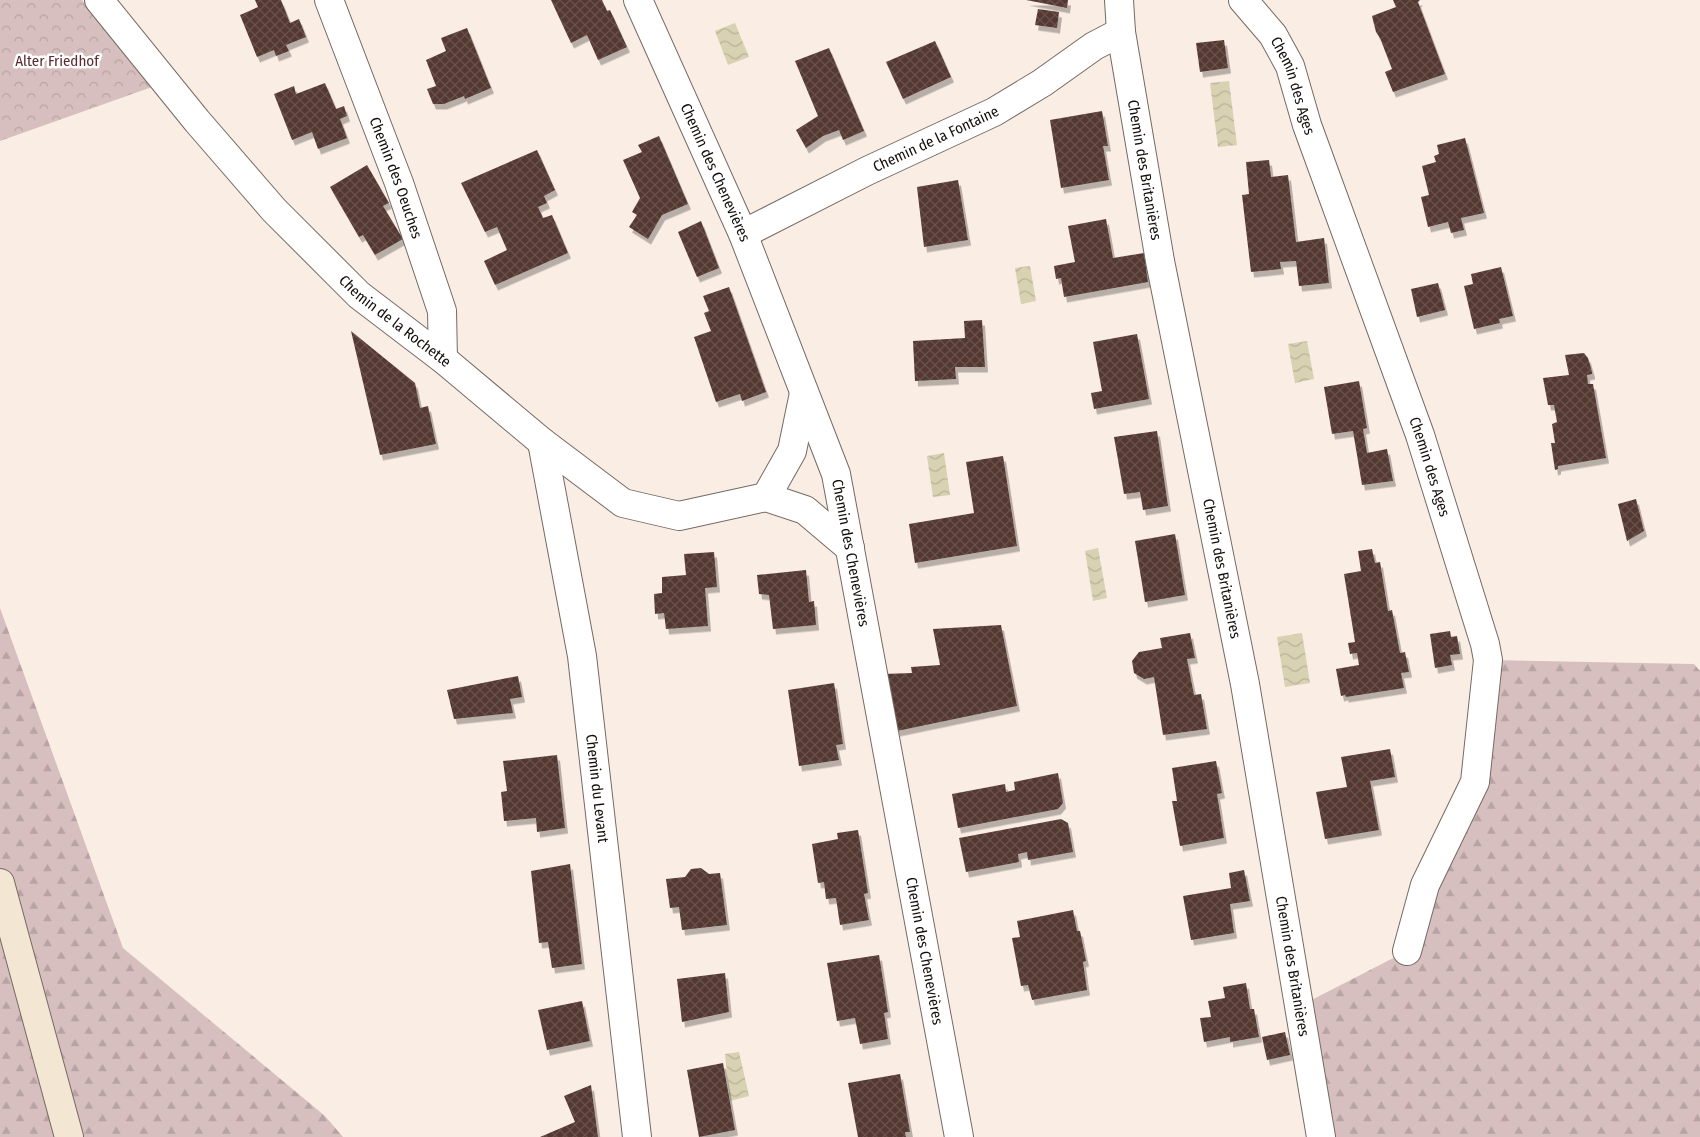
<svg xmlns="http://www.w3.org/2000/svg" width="1700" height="1137" viewBox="0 0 1700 1137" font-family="'Fira Sans Condensed',sans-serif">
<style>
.forest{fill:url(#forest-firs)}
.park{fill:url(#park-crowns)}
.water{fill:url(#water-waves)}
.building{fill:url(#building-cross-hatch);filter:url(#shadow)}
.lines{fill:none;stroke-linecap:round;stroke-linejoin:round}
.street-casing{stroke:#756a63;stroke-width:30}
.secondary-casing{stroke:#756a63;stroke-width:30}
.street{stroke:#fff;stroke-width:28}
.secondary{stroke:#f3e6d2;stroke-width:28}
.labels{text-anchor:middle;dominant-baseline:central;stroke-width:5;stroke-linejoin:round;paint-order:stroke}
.park-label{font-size:15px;fill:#5a2a2e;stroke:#fff}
.street-label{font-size:15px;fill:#120e0b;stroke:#fff}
</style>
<defs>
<pattern id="forest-firs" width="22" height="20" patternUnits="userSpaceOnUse" patternTransform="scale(1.25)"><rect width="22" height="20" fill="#d7bfc0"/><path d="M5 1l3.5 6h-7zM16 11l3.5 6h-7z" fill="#b8a3a4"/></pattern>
<pattern id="park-crowns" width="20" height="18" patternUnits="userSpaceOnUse" patternTransform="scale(1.25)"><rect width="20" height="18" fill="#d7bfc0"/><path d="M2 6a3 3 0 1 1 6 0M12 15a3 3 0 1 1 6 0" fill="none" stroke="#b8a3a4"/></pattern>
<pattern id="water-waves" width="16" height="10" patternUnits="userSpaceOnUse" patternTransform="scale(1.25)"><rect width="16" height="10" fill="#d8d1b2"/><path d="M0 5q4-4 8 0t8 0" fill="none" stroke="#b8b298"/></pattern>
<pattern id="building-cross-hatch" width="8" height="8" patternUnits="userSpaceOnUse" patternTransform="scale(1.25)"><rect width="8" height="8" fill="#543932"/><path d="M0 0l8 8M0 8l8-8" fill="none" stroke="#68524c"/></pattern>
<filter id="shadow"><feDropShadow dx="3" dy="5.5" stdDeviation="0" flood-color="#0004"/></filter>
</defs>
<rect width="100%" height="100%" fill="#faede4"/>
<g class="forest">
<path d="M0 608 123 948 325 1116 343 1137H0Z"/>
<path d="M1488 660 1694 664 1700 671V1137H1321L1298 1007 1407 951 1475 782Z"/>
</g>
<path class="park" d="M0 0H82L152 87 0 141Z"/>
<g class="water">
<path d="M735 23 749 57 728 65 715 31Z"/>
<path d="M1229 81 1237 145 1218 147 1210 83Z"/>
<path d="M1030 266 1036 301 1021 304 1015 268Z"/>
<path d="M1307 341 1314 379 1295 383 1288 344Z"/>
<path d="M944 453 950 495 933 497 927 456Z"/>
<path d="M1098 548 1107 598 1093 601 1085 551Z"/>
<path d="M1302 633 1310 683 1285 687 1277 637Z"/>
<path d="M739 1052 749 1096 730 1101 725 1054Z"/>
</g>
<g class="building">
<path d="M255 0H281L290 23 299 19 306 37 286 45 289 51 276 56 274 50 257 57 240 15 258 7Z"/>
<path d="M551 0H602L607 11 610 10 627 47 598 60 587 35 571 43Z"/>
<path d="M1026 0H1068L1067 8Z"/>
<path d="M1393 0H1420L1418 2 1445 74 1393 92 1385 72 1392 69 1380 38 1376 32 1372 16 1396 7Z"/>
<path d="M1038 9 1059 12 1057 28 1035 25Z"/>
<path d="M467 28 491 88 465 99 464 96 444 104H433L427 89 436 86 426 60 446 51 441 38Z"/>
<path d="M1224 40 1228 68 1200 72 1196 43Z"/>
<path d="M935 41 951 77 903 99 886 62Z"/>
<path d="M829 48 864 131 843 140 839 130 823 136 806 148 796 130 818 116 795 61Z"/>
<path d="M325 83 336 109 344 106 347 116 340 119 347 138 318 149 312 132 292 140 274 94 294 86 296 94Z"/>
<path d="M1102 111 1108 146H1103L1109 180 1061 188 1050 120Z"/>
<path d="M659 136 688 204 662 215 648 239 629 227 637 215 632 212 640 198 623 160 642 152 638 145Z"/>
<path d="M1465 138 1484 213 1461 218 1464 230 1451 233 1448 222 1428 227 1421 197 1429 195 1422 166 1436 162 1434 156 1439 154 1437 145Z"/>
<path d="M537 150 555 190 544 196 547 203 538 207 543 218 552 215 568 253 495 285 484 261 507 250 497 227 485 232 461 183Z"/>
<path d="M1269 160 1271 177 1288 175 1296 242 1324 238 1329 283 1299 286 1296 261 1280 262 1281 269 1251 272 1242 195 1249 194 1246 162Z"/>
<path d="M367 165 389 203 383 206 403 239 375 255 363 235 359 237 330 187Z"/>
<path d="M958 180 968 240 924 247 917 187Z"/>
<path d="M1106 219 1113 258 1144 253 1148 282 1064 297 1061 278 1056 279 1054 266 1075 262 1068 226Z"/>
<path d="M701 221 719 268 697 277 678 232Z"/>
<path d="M1501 267 1513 316 1499 319 1500 323 1474 329 1464 286 1473 284 1471 274Z"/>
<path d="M1438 283 1445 310 1417 317 1411 289Z"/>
<path d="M729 287 766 392 742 401 740 394 716 402 694 337 711 331 704 313 709 311 703 296Z"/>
<path d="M982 320 985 367H955L956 379 915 381 913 341 965 338 964 321Z"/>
<path d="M351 331 415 383 420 408 428 406 436 444 380 455Z"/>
<path d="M1137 334 1149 399 1094 409 1091 393 1102 391 1093 342Z"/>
<path d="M1584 353 1588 358 1592 372V374L1587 375 1588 384H1593L1606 458 1558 466V469L1555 470 1551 443H1555L1552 424 1557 422 1554 405H1548L1543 378 1569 375 1565 355Z"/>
<path d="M1359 381 1367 428 1363 429 1367 453 1387 449 1393 481 1362 485 1353 431 1332 434 1324 387Z"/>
<path d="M1157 431 1168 506 1143 510 1140 492 1124 494 1114 437Z"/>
<path d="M1003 456 1017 546 915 563 909 524 974 513 966 462Z"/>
<path d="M1636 499 1644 531 1627 541 1618 504Z"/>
<path d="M1175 534 1185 595 1145 602 1135 541Z"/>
<path d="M1372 549 1375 563 1380 562 1388 611 1392 610 1400 653 1405 652 1409 672 1401 673 1404 688 1346 697 1345 695 1341 696 1336 669 1359 665 1357 653 1350 654 1348 643 1355 642 1344 574 1361 571 1358 551Z"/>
<path d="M714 552 717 587 705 588 708 626 666 629 664 613 655 614 654 594 662 593V577L686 575 684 554Z"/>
<path d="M806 570 809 602 814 601 816 625 773 629 769 595 759 594 757 575Z"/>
<path d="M1001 625 1017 706 897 731 883 674 912 673 911 667 940 665 933 629Z"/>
<path d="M1450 631 1451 637 1457 636 1460 654 1450 655 1452 665 1435 668 1430 634Z"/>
<path d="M1190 633 1195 658 1187 659 1194 695 1201 694 1207 729 1163 735 1154 677 1144 679 1134 673 1132 661 1139 652 1162 648 1160 638Z"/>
<path d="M518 676 522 697 510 699 513 713 454 719 447 690Z"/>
<path d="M834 683 843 744 836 745 839 760 799 766 788 690Z"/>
<path d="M1390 749 1395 777 1370 781 1379 830 1325 839 1316 792 1347 787 1341 757Z"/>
<path d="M557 755 565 828 537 832 536 818 504 821 501 792 507 791 503 761Z"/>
<path d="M1216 761 1222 793 1217 794 1224 838 1180 846 1172 801H1177L1172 768Z"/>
<path d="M1058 773 1063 803 1058 809 958 828 952 794 1005 784 1006 792 1015 790 1014 782Z"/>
<path d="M1061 819 1068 823 1073 852 1028 860 1027 852 1018 854 1019 862 966 872 959 838Z"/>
<path d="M858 830 868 893 864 894 869 920 840 925 836 898 826 899 824 882 818 883 812 844 838 839 837 833Z"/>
<path d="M570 864 582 964 552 968 548 942 539 943 531 871Z"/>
<path d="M701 868 709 874 720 873 727 925 682 930 679 907 670 908 666 879 685 877 691 869Z"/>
<path d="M1244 870 1250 901 1230 904 1234 933 1191 940 1183 896 1231 888 1229 873Z"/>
<path d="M1073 910 1077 931H1080L1086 961 1083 962 1087 990 1032 1000 1028 985 1021 986 1012 938 1020 937 1017 921Z"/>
<path d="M879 955 888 1012 884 1013 888 1039 860 1044 855 1018 837 1021 827 963Z"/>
<path d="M725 973 729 1012 682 1022 677 979Z"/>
<path d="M1246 983 1250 1009H1254L1259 1037 1230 1042V1037L1204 1042 1200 1018 1211 1017 1208 1001 1225 998 1223 987Z"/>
<path d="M582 1001 590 1041 547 1050 538 1010Z"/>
<path d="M1285 1032 1290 1055 1267 1060 1262 1037Z"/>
<path d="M723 1063 735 1130 699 1137 687 1070Z"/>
<path d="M900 1074 910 1132H905L906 1137H858L848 1083Z"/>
<path d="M591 1085 598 1137H540L575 1122 564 1096Z"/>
</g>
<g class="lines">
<g class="street-casing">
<g id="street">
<path id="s1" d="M99 0 197 121 274 210 359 295 443 359 542 442 623 503 679 516 766 497 805 510 850 548"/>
<path id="s2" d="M329 0 399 183 442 311 443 359"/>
<path id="s3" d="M638 0 743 234 836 474 959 1137"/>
<path id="s4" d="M1119 0 1121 32 1160 261 1245 684 1321 1137"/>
<path id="s5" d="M1243 0 1273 35 1290 66 1307 125 1420 435 1485 644 1488 660 1475 782 1425 885 1407 951"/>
<path id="s6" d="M743 234 867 171 994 112 1042 83 1094 46 1121 32"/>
<path id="s7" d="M542 442 582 656 637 1137"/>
<path d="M766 497 792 451 804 393"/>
</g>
</g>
<g class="secondary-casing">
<path id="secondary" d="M0 883 69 1137"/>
</g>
<use href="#street" class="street"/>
<use href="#secondary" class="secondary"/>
</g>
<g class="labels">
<g class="park-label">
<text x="57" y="61">Alter Friedhof</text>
</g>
<g class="street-label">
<text stroke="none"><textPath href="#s5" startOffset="101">Chemin des Ages</textPath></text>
<text stroke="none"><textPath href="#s6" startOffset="215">Chemin de la Fontaine</textPath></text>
<text stroke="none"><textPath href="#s4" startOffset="172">Chemin des Britanières</textPath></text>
<text stroke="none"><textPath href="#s3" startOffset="189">Chemin des Chenevières</textPath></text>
<text stroke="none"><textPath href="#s2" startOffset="190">Chemin des Oeuches</textPath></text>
<text stroke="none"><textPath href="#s1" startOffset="438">Chemin de la Rochette</textPath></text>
<text stroke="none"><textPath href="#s5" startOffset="506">Chemin des Ages</textPath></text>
<text stroke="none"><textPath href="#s3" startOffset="594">Chemin des Chenevières</textPath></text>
<text stroke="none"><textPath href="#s4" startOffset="578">Chemin des Britanières</textPath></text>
<text stroke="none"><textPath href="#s7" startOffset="351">Chemin du Levant</textPath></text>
<text stroke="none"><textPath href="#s3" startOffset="999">Chemin des Chenevières</textPath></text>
<text stroke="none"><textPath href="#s4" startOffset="982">Chemin des Britanières</textPath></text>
</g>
</g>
</svg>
